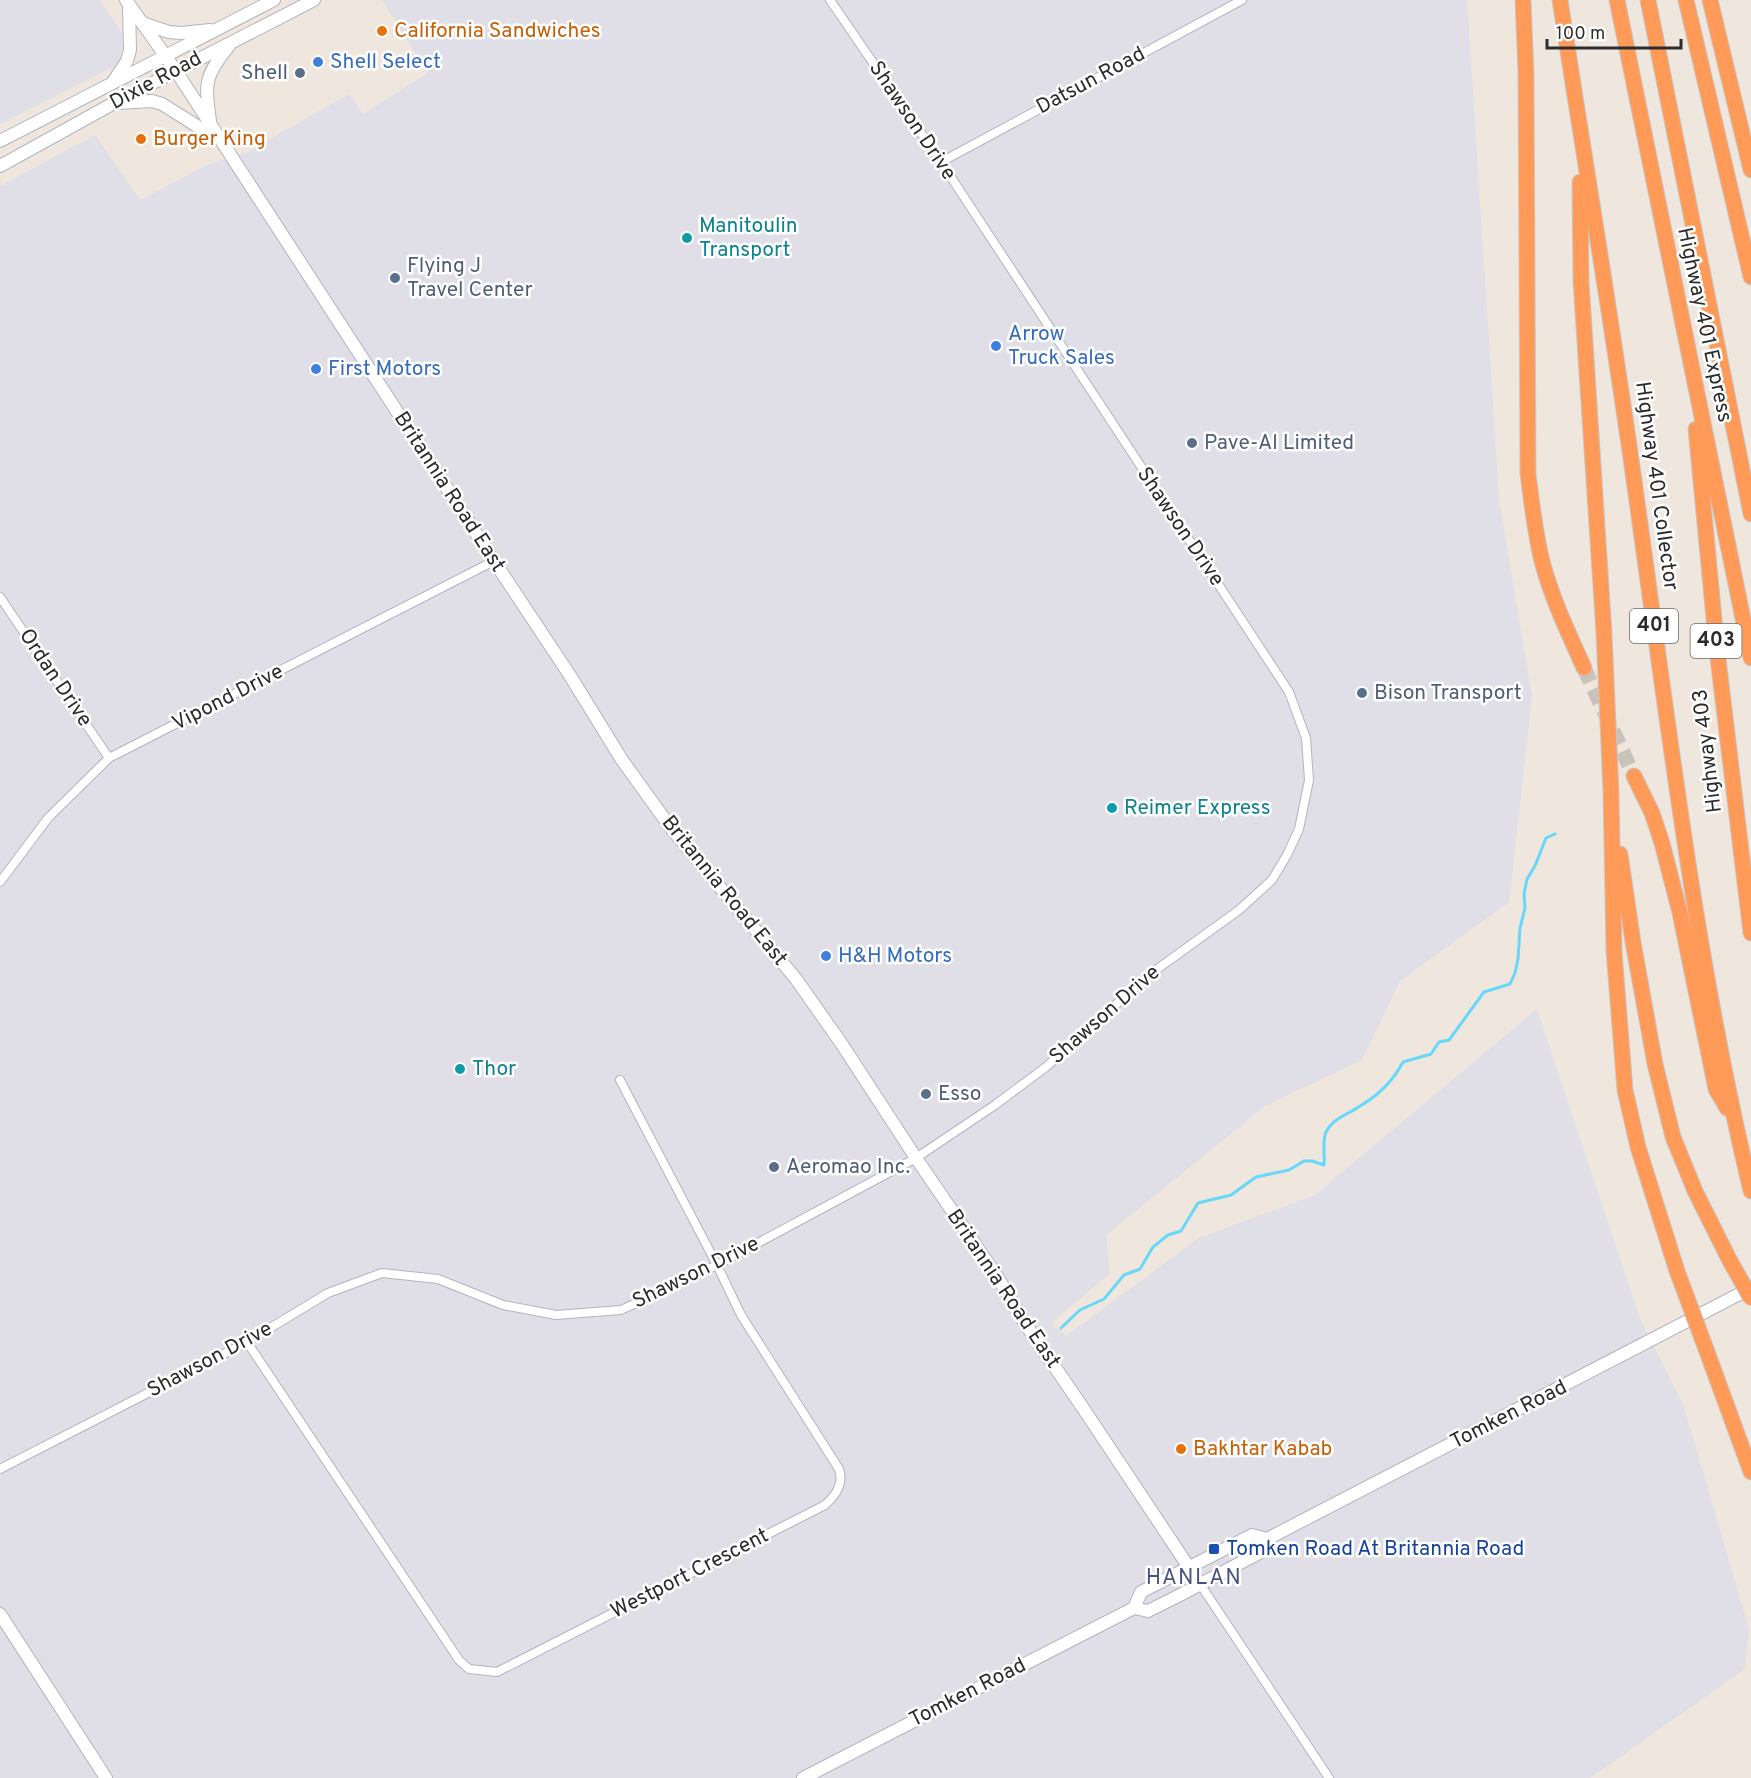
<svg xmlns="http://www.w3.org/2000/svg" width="1751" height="1778" viewBox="0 0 1751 1778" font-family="Overpass,sans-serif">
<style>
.industrial{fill:#e0dee7}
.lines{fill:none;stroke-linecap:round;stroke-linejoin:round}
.stream{stroke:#67d8fa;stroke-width:3}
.highway-tunnel{stroke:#c8c2ba;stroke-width:15;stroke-dasharray:15 8;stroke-linecap:butt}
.street-casing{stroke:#b1b4c1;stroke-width:10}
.secondary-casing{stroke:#b1b4c1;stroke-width:14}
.highway-casing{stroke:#c8c8c8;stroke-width:17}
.street{stroke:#fff;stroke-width:8}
.secondary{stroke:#fff;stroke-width:12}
.highway{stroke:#ff9a58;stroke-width:15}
.highway-bridge-casing{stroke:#c8c8c8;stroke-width:17;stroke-linecap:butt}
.highway-bridge{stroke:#ff9a58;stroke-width:15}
.food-dot{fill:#e8710a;stroke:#fff;stroke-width:2}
.shop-dot{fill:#3f7fe0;stroke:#fff;stroke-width:2}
.service-dot{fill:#5c6f8a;stroke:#fff;stroke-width:2}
.culture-dot{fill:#0f9aa8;stroke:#fff;stroke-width:2}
.transit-dot{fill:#1a4fb4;stroke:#fff;stroke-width:2}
.labels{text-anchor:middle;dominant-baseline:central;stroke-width:5;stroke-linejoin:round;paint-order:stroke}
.shield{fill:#fff;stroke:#6b6b6b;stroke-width:1.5}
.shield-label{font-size:20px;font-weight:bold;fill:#2c2c2c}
.food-label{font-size:21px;fill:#c56008;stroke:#fff;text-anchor:start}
.shop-label{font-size:21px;fill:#366cbe;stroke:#fff;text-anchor:start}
.service-label{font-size:21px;fill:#4e5e75;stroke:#fff;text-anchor:start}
.street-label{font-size:21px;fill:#2c2c2c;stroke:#fff}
.culture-label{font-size:21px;fill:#0d838f;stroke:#fff;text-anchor:start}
.transit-label{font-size:21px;fill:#164399;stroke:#fff;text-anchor:start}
.neighbourhood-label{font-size:22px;letter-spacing:1.5px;fill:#475481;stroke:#fff}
</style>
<rect width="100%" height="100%" fill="#efe7dd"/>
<g class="industrial">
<path d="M0 0H99L123 34 121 63 0 124Z"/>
<path d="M382 0H1467L1499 499 1532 696 1509 902 1400 981 1362 1060 1265 1106 1106 1235 1110 1273 1051 1323 1066 1336 1199 1238 1315 1195 1537 1009 1640 1319 1684 1407 1749 1629 1745 1669 1590 1778H0V186L95 135 140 200 207 165 248 152 349 94 363 114 428 73Z"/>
</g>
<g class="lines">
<path class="stream" d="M1061 1328 1080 1310 1104 1299 1124 1275 1140 1269 1153 1247 1168 1235 1181 1231 1198 1203 1231 1195 1256 1177 1289 1170 1304 1161H1312L1324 1165C1325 1156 1322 1140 1326 1132 1333 1118 1349 1114 1360 1106 1379 1095 1393 1081 1403 1062L1431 1054 1439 1042 1449 1040 1484 992 1510 984 1515 973 1518 959 1520 928 1525 908 1524 894 1527 879 1535 866 1546 838 1555 834"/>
<path class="highway-tunnel" d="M1584 668 1634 776"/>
<g class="street-casing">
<g id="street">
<path d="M941 162 1242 0"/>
<path d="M0 597 109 758"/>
<path d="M0 882 48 818 109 758 494 561"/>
<path d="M247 1342 459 1660 469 1669 497 1672 825 1505C836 1495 844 1484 839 1469L741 1315 717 1265 620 1080"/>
<path d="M0 1469 247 1342 328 1293 382 1273 438 1279 503 1305 556 1315 621 1310 717 1265 916 1158 995 1105 1046 1067 1149 975 1239 910 1272 880 1287 855 1299 829 1309 780 1306 738 1289 692 941 162 830 0"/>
<path d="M1200 1584 1329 1778"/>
</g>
</g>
<g class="secondary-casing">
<g id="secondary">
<path d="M126 0 176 71 494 561 569 674 622 760 671 828 796 979 841 1043 916 1158 998 1278 1026 1325 1083 1408 1200 1584"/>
<path d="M142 23 169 32 182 33 210 30"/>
<path d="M113 82 127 61 130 50 129 6"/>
<path d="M118 103 152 101 162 104 216 138"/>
<path d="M210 121C205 84 204 76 229 46"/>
<path d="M0 141 274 0"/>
<path d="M0 166 114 103 314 0"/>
<path d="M1134 1608 1148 1611 1180 1595 1259 1553 1267 1539 1751 1288"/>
<path d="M0 1614 106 1778"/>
<path d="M803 1778 1134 1608 1141 1592 1252 1535 1267 1539"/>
</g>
</g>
<g class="highway-casing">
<g id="highway">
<path d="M1523 0 1526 74 1528 474C1532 504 1535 535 1543 565 1553 601 1569 634 1584 668"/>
<path d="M1560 0C1586 170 1615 339 1638 509 1670 737 1697 967 1751 1191"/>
<path d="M1617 0 1751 658"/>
<path d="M1648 0 1751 514"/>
<path d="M1686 0 1751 277"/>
<path d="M1710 0 1751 170"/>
<path d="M1580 182 1581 281 1604 633 1611 792 1614 951 1625 1090 1638 1147 1677 1271"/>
<path d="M1696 429 1717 650 1751 933"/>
<path d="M1634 776 1652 813 1662 843 1680 913 1716 1089 1727 1108"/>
<path d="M1620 854 1633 942 1655 1064 1673 1137 1695 1191 1730 1261"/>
<path d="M1706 1349 1751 1472"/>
</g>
</g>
<use href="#street" class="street"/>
<use href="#secondary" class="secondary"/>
<use href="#highway" class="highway"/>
<g class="highway-bridge-casing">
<g id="highway-bridge">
<path d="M1730 1261 1751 1298"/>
<path d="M1677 1271 1706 1349"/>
</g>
</g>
<use href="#highway-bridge" class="highway-bridge"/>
</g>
<g class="food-dot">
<circle cx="382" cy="31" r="6"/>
<circle cx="141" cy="139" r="6"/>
<circle cx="1181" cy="1449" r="6"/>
</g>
<g class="shop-dot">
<circle cx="318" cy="62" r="6"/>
<circle cx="996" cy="346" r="6"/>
<circle cx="316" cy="369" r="6"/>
<circle cx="826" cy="956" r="6"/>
</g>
<g class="service-dot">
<circle cx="300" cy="73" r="6"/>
<circle cx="395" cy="278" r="6"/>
<circle cx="1192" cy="443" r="6"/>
<circle cx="1362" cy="693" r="6"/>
<circle cx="926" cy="1094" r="6"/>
<circle cx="774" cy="1167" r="6"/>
</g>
<g class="culture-dot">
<circle cx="687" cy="238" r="6"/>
<circle cx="1112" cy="808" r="6"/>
<circle cx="460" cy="1069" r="6"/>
</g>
<rect class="transit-dot" x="1208" y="1543" width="12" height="12" rx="3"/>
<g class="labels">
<g class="shield">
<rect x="1630" y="609" width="48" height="34" rx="4.5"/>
<rect x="1690.5" y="624" width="51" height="34" rx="4.5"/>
</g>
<g class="shield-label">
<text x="1654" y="626">401</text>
<text x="1716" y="641">403</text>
</g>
<g class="food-label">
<text x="394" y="31">California Sandwiches</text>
<text x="153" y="139">Burger King</text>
<text x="1193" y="1449">Bakhtar Kabab</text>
</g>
<g class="shop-label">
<text x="330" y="62">Shell Select</text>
<text x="1008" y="334">Arrow<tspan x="1008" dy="24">Truck Sales</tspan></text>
<text x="328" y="369">First Motors</text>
<text x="838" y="956">H&amp;H Motors</text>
</g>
<g class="service-label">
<text x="288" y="73" text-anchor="end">Shell</text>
<text x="407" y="266">Flying J<tspan x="407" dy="24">Travel Center</tspan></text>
<text x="1204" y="443">Pave-Al Limited</text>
<text x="1374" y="693">Bison Transport</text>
<text x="938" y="1094">Esso</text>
<text x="786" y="1167">Aeromao Inc.</text>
</g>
<g class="street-label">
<text transform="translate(156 81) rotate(-28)">Dixie Road</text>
<text transform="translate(1091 81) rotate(-28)">Datsun Road</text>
<text transform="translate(912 121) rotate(56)">Shawson Drive</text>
<text transform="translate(1704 325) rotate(78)">Highway 401 Express</text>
<text transform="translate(1656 486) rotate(82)">Highway 401 Collector</text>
<text transform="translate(449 492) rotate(57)">Britannia Road East</text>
<text transform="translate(1180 527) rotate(56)">Shawson Drive</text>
<text transform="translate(55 678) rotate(56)">Ordan Drive</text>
<text transform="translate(228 698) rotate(-27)">Vipond Drive</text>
<text transform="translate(1708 751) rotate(-97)">Highway 403</text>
<text transform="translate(724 891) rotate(51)">Britannia Road East</text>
<text transform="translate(1105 1015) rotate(-41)">Shawson Drive</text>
<text transform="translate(696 1273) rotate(-26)">Shawson Drive</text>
<text transform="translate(1003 1289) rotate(56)">Britannia Road East</text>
<text transform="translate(210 1360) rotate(-28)">Shawson Drive</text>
<text transform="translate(1509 1415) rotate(-27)">Tomken Road</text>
<text transform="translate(690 1574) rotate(-27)">Westport Crescent</text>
<text transform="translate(968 1693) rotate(-27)">Tomken Road</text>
</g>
<g class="culture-label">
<text x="699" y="226">Manitoulin<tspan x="699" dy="24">Transport</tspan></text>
<text x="1124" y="808">Reimer Express</text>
<text x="472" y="1069">Thor</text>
</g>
<g class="transit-label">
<text x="1226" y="1549">Tomken Road At Britannia Road</text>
</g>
<g class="neighbourhood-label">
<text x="1194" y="1578">HANLAN</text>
</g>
</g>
<path d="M1547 39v9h134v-9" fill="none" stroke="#2c2c2c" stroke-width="3"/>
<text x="1556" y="39" font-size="18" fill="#2c2c2c" stroke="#ffffff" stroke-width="4.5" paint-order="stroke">100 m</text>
</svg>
